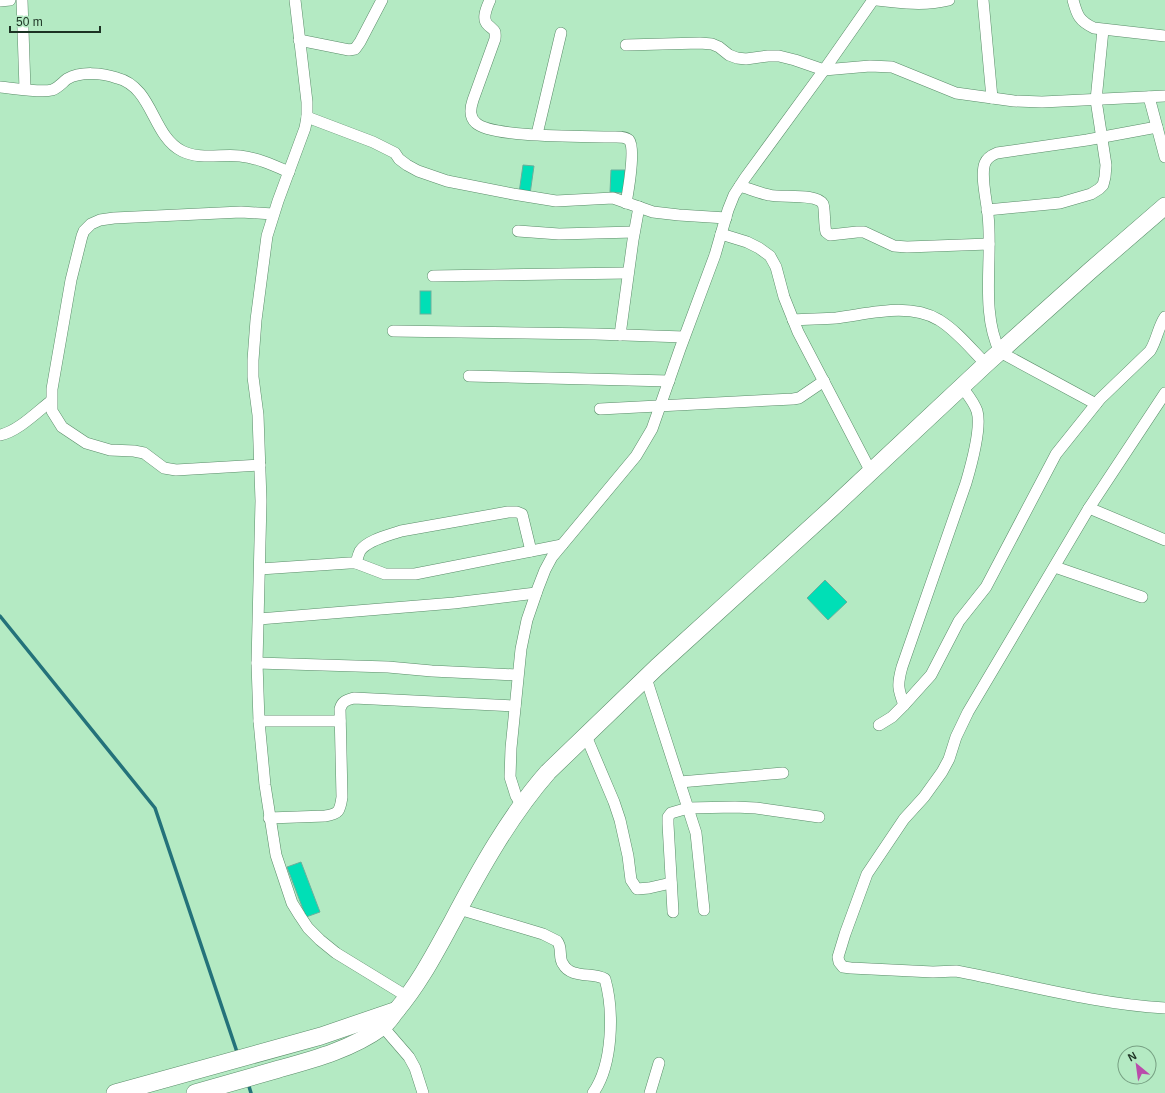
<svg xmlns="http://www.w3.org/2000/svg" width="1165" height="1093" viewBox="0 0 1165 1093" font-family="Helvetica,sans-serif">
<style>
.lines{fill:none;stroke-linecap:round;stroke-linejoin:round}
.stream{stroke:#24727a;stroke-width:3.5}
.building{fill:#00dfb6;stroke:#6aaf9b}
.minor-casing{stroke:#5a8c69;stroke-width:12}
.primary-casing{stroke:#5a8c69;stroke-width:18}
.minor{stroke:#fff;stroke-width:11}
.primary{stroke:#fff;stroke-width:17}
</style>
<rect width="100%" height="100%" fill="#b4eac3"/>
<g class="lines">
<g class="stream">
<path d="M0 616 155 808 238 1055"/>
<path d="M248 1083 251 1093"/>
</g>
</g>
<g class="building">
<path d="M523 165 534 166 530 194 519 193Z"/>
<path d="M611 170H625L624 193 610 192Z"/>
<rect x="420" y="291" width="11" height="23"/>
<path d="M825 580 847 602 828 620 807 598Z"/>
<path d="M301 862 320 912 306 917 287 867Z"/>
</g>
<g class="lines">
<g class="minor-casing">
<g id="minor">
<path d="M22 0 25 89"/>
<path d="M295 0 307 102V117L305 128 278 201 267 236 256 320 253 360V377L258 415 261 501 257 663 259 721 265 785 276 855 292 903 300 916 308 928 320 940 336 953 408 997"/>
<path d="M490 0C487 7 481 19 488 25 494 31 496 29 495 39L473 100C470 109 469 117 476 123 492 138 586 136 611 137 616 137 625 136 629 140 636 148 628 192 626 203"/>
<path d="M877 0C901 3 925 6 949 0"/>
<path d="M983 0 992 98"/>
<path d="M1073 0C1077 15 1079 21 1094 28L1165 36"/>
<path d="M0 1 10 0"/>
<path d="M299 40 349 50 355 49 360 42 382 0"/>
<path d="M626 45 700 43 712 44 719 47 729 55 737 58 746 59 768 56H779L795 60 824 70 870 66 892 67 956 93 1014 101 1042 102 1165 96"/>
<path d="M0 87C13 88 40 93 52 90 58 88 62 83 67 79 81 71 102 73 117 78 153 87 152 136 182 151 200 160 221 154 240 156 258 158 273 165 289 172"/>
<path d="M1149 97 1165 157"/>
<path d="M307 117 373 142 395 153 399 159 407 165 418 171 447 181 513 194 556 201 613 198 653 212 679 215 726 218"/>
<path d="M537 134 561 33"/>
<path d="M740 186C750 189 759 193 769 195 782 198 817 193 823 204 825 208 824 225 826 232L830 235 857 232H864L894 246 907 247 989 244"/>
<path d="M987 210 1060 203 1091 194 1099 189 1103 185 1105 177 1106 165 1096 100 1103 30"/>
<path d="M518 231 559 234 634 232"/>
<path d="M721 234 747 242 759 248 770 256 776 267 784 297 798 332 871 472"/>
<path d="M433 276 628 273"/>
<path d="M793 320C808 319 822 319 836 318 869 314 908 302 939 320 957 331 971 349 986 364"/>
<path d="M393 331 595 334 684 337"/>
<path d="M620 335 633 240 639 207"/>
<path d="M469 376 669 381"/>
<path d="M1165 393 1089 508 968 712 956 737 949 759 942 772 924 797 904 819 867 874 845 934 838 957 839 962 843 967 851 968 933 972 956 971C1025 984 1094 1004 1165 1008"/>
<path d="M1096 404 1000 352C980 312 993 258 988 215 987 202 980 175 985 163 987 158 992 155 997 153L1087 140 1157 127"/>
<path d="M600 409 793 399 799 398 824 381"/>
<path d="M0 435C17 432 37 412 51 401"/>
<path d="M260 465 176 470 164 468 144 453 134 451 110 450 86 443 62 427 52 411V389L71 280 82 236 84 231 91 224 100 220 114 218 241 212 273 214"/>
<path d="M1089 508 1165 540"/>
<path d="M356 563C357 560 358 555 360 551 367 540 390 535 401 531L508 512H517L522 514 531 551"/>
<path d="M1055 567 1142 597"/>
<path d="M260 569 349 563H356L385 574H415L562 545"/>
<path d="M259 619 454 603 536 593"/>
<path d="M257 663 388 667 432 671 517 675"/>
<path d="M646 678 696 833 704 910"/>
<path d="M904 705C898 689 897 685 902 667L966 483C971 466 982 428 977 411 974 402 967 394 962 387"/>
<path d="M259 721H340"/>
<path d="M879 725 892 717 904 705 931 675 959 621 986 587 1056 454 1100 399 1150 351C1157 340 1158 327 1165 317"/>
<path d="M586 736 614 802 620 820 628 856 631 880 637 889 649 888 671 883"/>
<path d="M680 782 783 773"/>
<path d="M522 806 516 796 510 777 511 748 521 649 527 620 538 588 545 570 552 557 636 456 652 429 680 349 715 255 728 210 734 195 745 178 824 70 873 0"/>
<path d="M269 818 325 816C339 814 340 811 342 797L340 709C342 701 347 700 354 698L515 706"/>
<path d="M459 909 543 934 557 941C563 948 558 957 563 964 571 979 593 972 605 979 614 1011 613 1065 593 1093"/>
<path d="M673 912 668 824V817L671 813 688 808 735 807 756 808 819 817"/>
<path d="M383 1027 409 1057 415 1068 423 1093"/>
<path d="M650 1093 659 1063"/>
</g>
</g>
<g class="primary-casing">
<g id="primary">
<path d="M115 1093 321 1036 397 1010"/>
<path d="M195 1093C223 1085 251 1077 279 1069 315 1059 352 1049 382 1027 388 1023 392 1016 396 1011 419 984 435 953 452 922 479 871 510 815 548 772L657 667 831 509 986 364 1091 270 1165 206"/>
</g>
</g>
<use href="#minor" class="minor"/>
<use href="#primary" class="primary"/>
</g>
<g transform="translate(1137 1065) rotate(331)"><circle r="19" fill="#b4eac3" stroke="#77a083"/>
<path d="M0-3L7 15L0 10L-7 15Z" fill="#ba4cab"/>
<text y="-6" font-size="11" font-weight="bold" text-anchor="middle" fill="#1c3223">N</text>
</g>
<path d="M10 26v6h90v-6" fill="none" stroke="#1c3223" stroke-width="2"/>
<text x="16" y="26" font-size="12" fill="#1c3223" stroke="#b4eac3" stroke-width="3" paint-order="stroke">50 m</text>
</svg>
